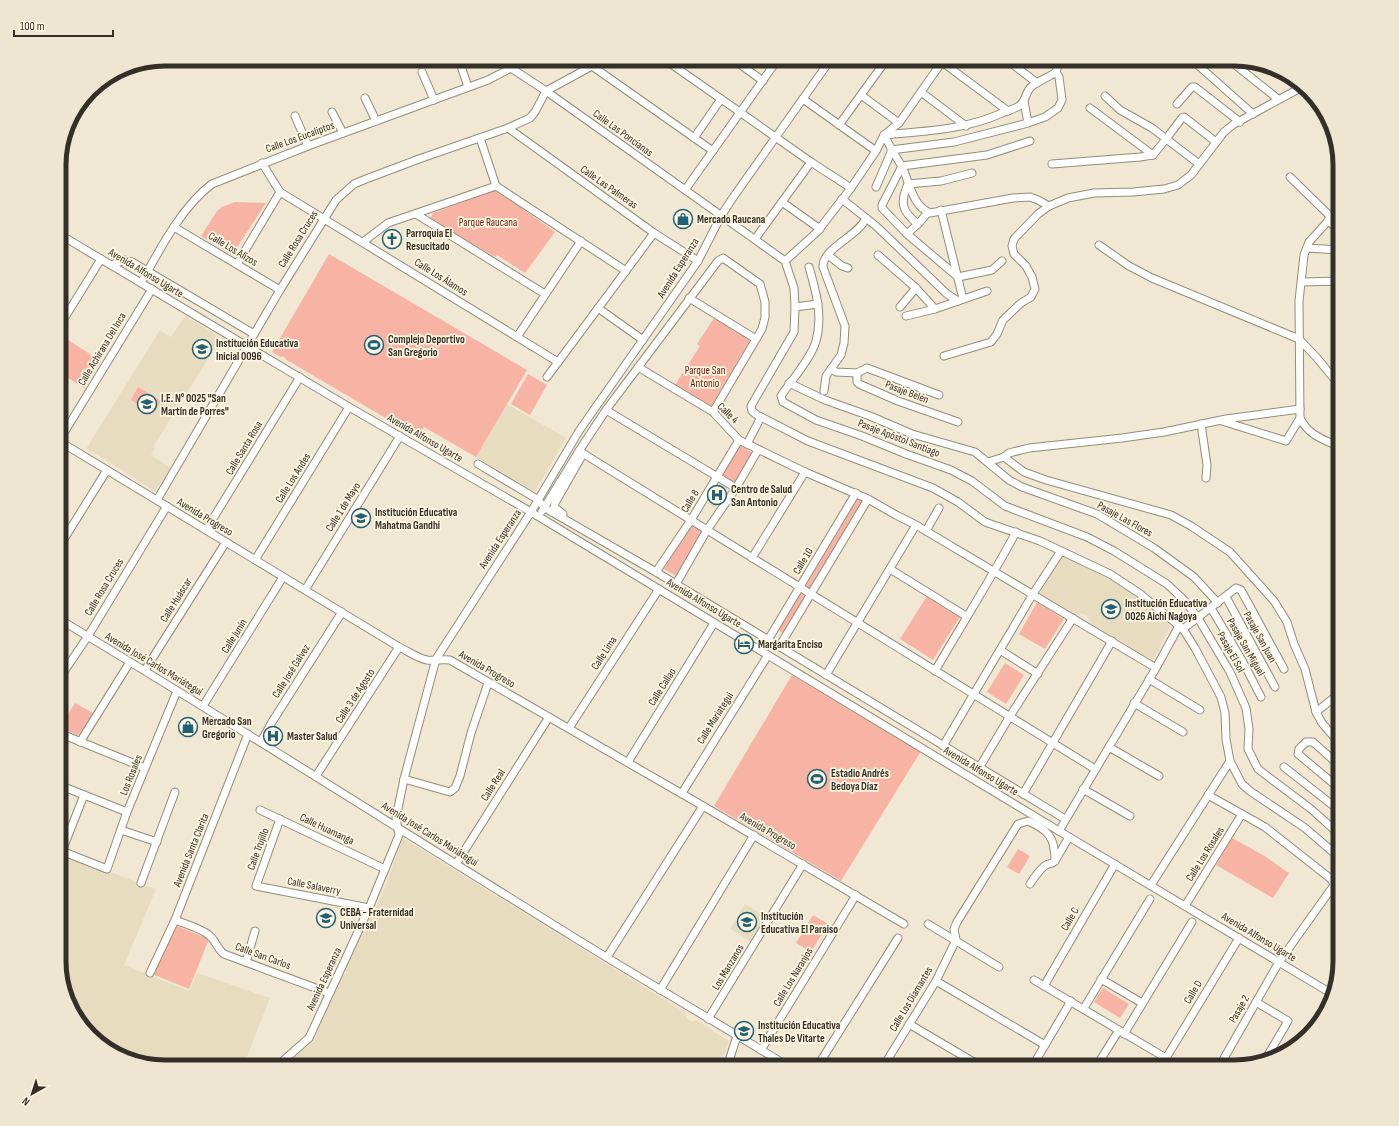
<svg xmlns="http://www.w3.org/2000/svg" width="1399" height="1126" viewBox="0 0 1399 1126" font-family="'Sofia Sans Condensed',sans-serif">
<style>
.built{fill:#e8dcc0}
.green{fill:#f7b4a4}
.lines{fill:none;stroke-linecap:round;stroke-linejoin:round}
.minor-casing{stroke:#948c79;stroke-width:9}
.minor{stroke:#fff;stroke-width:7}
.labels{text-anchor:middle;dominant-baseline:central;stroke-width:3.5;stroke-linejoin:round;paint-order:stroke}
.street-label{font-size:11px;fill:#343029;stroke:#fff6e1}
.poi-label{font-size:11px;font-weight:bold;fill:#343029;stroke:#fff6e1;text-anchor:start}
.park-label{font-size:11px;fill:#651808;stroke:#fff6e1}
.rim{fill:none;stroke:#343029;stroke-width:5}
</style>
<rect width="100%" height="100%" fill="#f1e8d4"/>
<g class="built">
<path d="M185 316 221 338 153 447 155 448 151 455 171 468 155 492 108 461 86 449 160 330 171 337Z"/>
<path d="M507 404 566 438 535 492 476 457Z"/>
<path d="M718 482 728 488 715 508 706 502Z"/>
<path d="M1062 555 1129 590 1151 606 1170 626 1153 661 1089 622 1090 620 1087 618 1088 616 1081 613 1079 616 1040 593Z"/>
<path d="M403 838 686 1013V1018L693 1022 696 1020 729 1041 719 1067H283L314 1041 341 975H345L347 972 344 969 382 895Z"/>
<path d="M59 853 156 889 124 965 189 991 197 973 270 998 243 1067H165L131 1061 95 1041 70 1007 59 967Z"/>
<path d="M745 904 765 916 750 941 730 929Z"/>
</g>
<g class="green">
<path d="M496 190 555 232 525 273 497 255 495 257 430 219 433 213Z"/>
<path d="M235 202 266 203 232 255 201 236 217 211 222 207Z"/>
<path d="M329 254 527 370 476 457 424 427 418 437 285 359 286 358 282 356 281 357 272 352Z"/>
<path d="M714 318 750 340 711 407 675 385 700 346 697 344Z"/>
<path d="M60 335 101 361 84 388 59 372Z"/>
<path d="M528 374 547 385 530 415 511 404Z"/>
<path d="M138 387 161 401 153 414 131 400Z"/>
<path d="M740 445 753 453 734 484 721 475Z"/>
<path d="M858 498 863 501 810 590 805 587Z"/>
<path d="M690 524 703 531 676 576 664 569Z"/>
<path d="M801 592 806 596 783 633 778 630Z"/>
<path d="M927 596 960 617 933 660 900 639Z"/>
<path d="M1037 602 1064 619 1045 649 1019 634Z"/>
<path d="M1005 663 1024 675 1006 704 987 692Z"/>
<path d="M792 675 921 751 841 881 714 806Z"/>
<path d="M75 703 93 713 80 733 77 735 60 727Z"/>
<path d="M1232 838 1263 855 1289 873 1273 898 1216 865Z"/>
<path d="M1018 849 1030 856 1019 874 1007 867Z"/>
<path d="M813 915 828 924 811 952 796 943Z"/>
<path d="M172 924 209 939 189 989 152 974Z"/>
<path d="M1103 988 1129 1004 1120 1018 1094 1002Z"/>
</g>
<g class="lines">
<g class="minor-casing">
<g id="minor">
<path d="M664 59 811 162 851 188"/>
<path d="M733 59 763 81"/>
<path d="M938 59 1008 111"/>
<path d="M1006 59 1037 83"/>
<path d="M1065 59 1069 60 1074 59"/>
<path d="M1191 59 1253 114"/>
<path d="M1228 59 1278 99"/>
<path d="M459 60 468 87"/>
<path d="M592 66 713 151"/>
<path d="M511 68 546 91 785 261 794 288 795 307 794 332 751 406 752 411 757 415 808 441 933 488 958 502 985 522 1040 541 1110 574 1139 593 1183 629 1195 648 1221 697 1225 713 1226 739 1230 761 1242 784 1250 791 1305 828 1340 858"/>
<path d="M511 68 509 65 514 59"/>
<path d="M422 72 434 100"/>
<path d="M921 92 966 126"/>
<path d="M861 95 899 123"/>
<path d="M1105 96 1120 110 1152 128 1199 164"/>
<path d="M365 98 376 121"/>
<path d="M803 99 876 151"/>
<path d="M1024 101 1028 123"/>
<path d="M1177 104 1192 87H1195L1240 122"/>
<path d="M1090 108 1153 155 1166 139 1182 118 1184 117 1216 142"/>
<path d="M332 112 343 133"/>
<path d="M295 116 308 146"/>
<path d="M839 125 887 59"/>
<path d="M508 128 654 233 698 261"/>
<path d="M480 138 496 186 626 271"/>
<path d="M694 138 721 99"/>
<path d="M891 150 954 142 1028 123 1045 117 1058 108 1062 100 1059 77 1056 72"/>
<path d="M262 163 280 192 558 362"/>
<path d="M1052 164 1140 157 1153 155"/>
<path d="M1290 177 1331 217"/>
<path d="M876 187 892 150"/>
<path d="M685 190 778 59"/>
<path d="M842 199 876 226 947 294 958 301"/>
<path d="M782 202 820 229"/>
<path d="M1049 206 1038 200 1030 197 1013 198 930 213C911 205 910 181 901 165 895 155 889 145 884 135 924 131 965 130 1002 113 1007 111 1014 109 1019 106 1026 101 1025 94 1030 88 1037 81 1048 78 1056 72L1059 62 1058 59"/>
<path d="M941 210 963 299"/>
<path d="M416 214 545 294"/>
<path d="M1328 220 1340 232"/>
<path d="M918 224C901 211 900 202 908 184L941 181 972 173"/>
<path d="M174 227 280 290"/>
<path d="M59 234 349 407 531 512 1059 831 1334 995"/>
<path d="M907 234 920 222 928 212"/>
<path d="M755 239 811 162"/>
<path d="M363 242 388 223 496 186"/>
<path d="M1099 245 1129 266 1152 278 1299 339 1317 358 1340 386"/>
<path d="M1307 248 1340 250"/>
<path d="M828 255 842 266 848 268"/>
<path d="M878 255 916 288 935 309"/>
<path d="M785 261 817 232 851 188 876 151 884 135 899 123 944 59"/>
<path d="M237 264 280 192"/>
<path d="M111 265 125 260 132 262 254 334"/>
<path d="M809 267C816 291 823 316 816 341 812 357 791 381 781 396L783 402 816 420 862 436 906 454 951 470 972 481 1005 506 1087 537 1114 551 1167 584 1185 601 1198 618 1230 672 1246 708 1249 729 1248 749 1258 769 1311 809 1340 835"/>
<path d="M958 277 907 234 882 208V205L902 166 987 155 1030 141"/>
<path d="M958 277 992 270 1002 261"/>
<path d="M1302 282 1340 281"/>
<path d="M141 283C159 251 182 206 212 184L308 146 488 80 511 68"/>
<path d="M689 298 756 339"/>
<path d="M795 307 818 304"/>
<path d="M900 307 916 288"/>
<path d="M598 308 643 340"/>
<path d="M906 316 935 309 987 291"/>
<path d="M59 327 101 259"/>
<path d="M517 337 581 241"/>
<path d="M944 356 991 342 997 334 1003 320 1021 303 1031 297 1035 289 1032 277 1026 266 1014 254 1012 246 1014 239 1038 214 1049 206 1068 198 1094 193 1133 192 1164 189 1178 185 1191 175 1224 132 1234 124 1304 86"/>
<path d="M638 367 713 412 739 440 805 472 868 499 896 515 916 525 1156 668"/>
<path d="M831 369 836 372 857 373 867 368 939 395"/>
<path d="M857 373V382L859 384 898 401 958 422"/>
<path d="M547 377 654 233"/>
<path d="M789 383 825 400 870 416 912 434 975 452 1009 480 1022 487 1097 514 1154 548 1194 577 1218 603"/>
<path d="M824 391 826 376 841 355 844 343 845 326 823 267C822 248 859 236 866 218"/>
<path d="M606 410 736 488"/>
<path d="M1222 421 1286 441 1300 418"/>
<path d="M1201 424 1207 465 1206 478"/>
<path d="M59 441 399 647C408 651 417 658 427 660 433 661 442 659 450 660L703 806 904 924"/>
<path d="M59 441 152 289"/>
<path d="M747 444 761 417"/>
<path d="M1340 447C1323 439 1309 436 1300 418L1299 301 1304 255 1309 242 1340 208"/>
<path d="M579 451 1095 769"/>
<path d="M1004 457 1024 472 1046 480 1171 515 1191 526 1230 552 1274 601 1287 622 1294 644 1305 669 1316 712 1322 723 1340 744"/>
<path d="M988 462 1004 457 1009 453 1029 448 1122 438 1164 432 1226 419 1300 409"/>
<path d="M478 464 537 499 545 508 656 572 1065 819"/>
<path d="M157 500 280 290 336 200 354 184 366 179 419 159 508 128 530 118 535 112 546 91 592 66 612 59"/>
<path d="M542 511 579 451 606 410 718 261 723 258 760 284 765 302V317L762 329 713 412"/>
<path d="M563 514 554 507 555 503 583 454"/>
<path d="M206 530 300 377"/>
<path d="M926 531 939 508"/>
<path d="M59 547 107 470"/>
<path d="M752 558 805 472"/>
<path d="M255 560 349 407"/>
<path d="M890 569 966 616"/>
<path d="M656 572 691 520 739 440"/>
<path d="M676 584 707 530 736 488 758 450"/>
<path d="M305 590 400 436"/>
<path d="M1226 597 1275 687"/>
<path d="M1211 608 1243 662 1261 697"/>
<path d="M59 619C233 723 403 832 575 938 646 982 718 1023 789 1067"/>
<path d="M1183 629 1236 588 1241 590 1284 669"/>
<path d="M768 640 856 493"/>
<path d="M779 647 868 499"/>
<path d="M1000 650 1038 674"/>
<path d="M145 670 226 542"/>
<path d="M935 671C962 624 991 579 1016 532"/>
<path d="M826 675 916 525"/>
<path d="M59 679 88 636 167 506"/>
<path d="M1149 679 1200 710"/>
<path d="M1134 703 1183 732"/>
<path d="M203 706 283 577"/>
<path d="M1316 712 1340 693"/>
<path d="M569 728 659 589"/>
<path d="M59 733 145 768"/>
<path d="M80 742 130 662"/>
<path d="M261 742 272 722 342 612"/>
<path d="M943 746 1033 594 1061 551"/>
<path d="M1109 747 1159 776"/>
<path d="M628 762 714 623"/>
<path d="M1284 767 1340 811"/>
<path d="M979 768 1010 716 1073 618"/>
<path d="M316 776 399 647"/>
<path d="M404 779 450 792 455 788 460 776 471 733 488 683"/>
<path d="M59 785 127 812"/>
<path d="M1083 789 1130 816"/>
<path d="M1340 789 1298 754 1299 749 1306 742H1313L1340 766"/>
<path d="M682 793 768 655"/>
<path d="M1023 794 1112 641"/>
<path d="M1208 795 1265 827 1331 879 1334 885 1279 962 1219 1067"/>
<path d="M260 810 385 869"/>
<path d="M280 819 256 886 369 908"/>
<path d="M121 830 157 842"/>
<path d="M1059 831 1156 668 1179 626"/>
<path d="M59 850 107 869 127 812 177 691"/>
<path d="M62 851 84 795"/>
<path d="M456 864 549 717"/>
<path d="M141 883 175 792"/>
<path d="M1030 884C1033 879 1041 868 1046 865 1050 863 1052 864 1055 861L1069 837"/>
<path d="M1151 885 1230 761"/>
<path d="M1185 906 1242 814"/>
<path d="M175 920C185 924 203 929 210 936 216 941 217 949 224 954L329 993"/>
<path d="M928 924 999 967"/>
<path d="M1338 936 1340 938"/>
<path d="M956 940 954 929 957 922 1018 824 1028 821C1049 830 1055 838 1055 861"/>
<path d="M607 957 703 806"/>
<path d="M246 962 255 931"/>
<path d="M150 973 175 920 248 734"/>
<path d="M1101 979 1142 1003"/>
<path d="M1034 980 1166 1058"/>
<path d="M936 981 1045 1045"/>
<path d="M1044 986 1115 864"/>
<path d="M660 990 754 835"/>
<path d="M1256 1002 1288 1021 1265 1060"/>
<path d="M1084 1008 1150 899"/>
<path d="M708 1019 803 864"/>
<path d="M909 1024 982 1067"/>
<path d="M1124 1034 1192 922"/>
<path d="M761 1050 856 895"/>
<path d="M276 1067 309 1038 369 908 399 835 396 818 404 779 436 659 531 512 579 431 698 261 721 216 732 199 831 59"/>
<path d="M727 1067 737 1036"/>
<path d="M817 1067 898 938"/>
<path d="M883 1067 936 981 956 940"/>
<path d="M1032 1067 1071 1001"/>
<path d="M1096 1067 1119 1030"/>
<path d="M1154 1067 1166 1058 1239 938"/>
</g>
</g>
<use href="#minor" class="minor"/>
</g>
<defs>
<g id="shop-ring" transform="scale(1)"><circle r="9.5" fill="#fff6e1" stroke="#1f6175" stroke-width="1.5"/><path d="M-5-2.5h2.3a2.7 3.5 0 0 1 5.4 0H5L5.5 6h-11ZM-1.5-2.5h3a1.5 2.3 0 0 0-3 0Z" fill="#1f6175"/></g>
<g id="church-ring" transform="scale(1)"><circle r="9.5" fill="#fff6e1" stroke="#1f6175" stroke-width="1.5"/><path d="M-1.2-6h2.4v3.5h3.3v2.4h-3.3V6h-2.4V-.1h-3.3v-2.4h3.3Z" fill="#1f6175"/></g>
<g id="stadium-ring" transform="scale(1)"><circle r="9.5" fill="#fff6e1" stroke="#1f6175" stroke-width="1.5"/><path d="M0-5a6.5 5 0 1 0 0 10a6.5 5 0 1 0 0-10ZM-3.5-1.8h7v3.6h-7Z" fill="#1f6175"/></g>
<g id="school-ring" transform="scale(1)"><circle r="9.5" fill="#fff6e1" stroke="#1f6175" stroke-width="1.5"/><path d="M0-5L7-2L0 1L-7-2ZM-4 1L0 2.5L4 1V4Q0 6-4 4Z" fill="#1f6175"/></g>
<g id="hospital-ring" transform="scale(1)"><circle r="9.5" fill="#fff6e1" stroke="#1f6175" stroke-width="1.5"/><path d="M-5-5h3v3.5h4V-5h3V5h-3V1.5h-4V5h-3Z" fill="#1f6175"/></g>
<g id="hotel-ring" transform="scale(1)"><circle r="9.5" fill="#fff6e1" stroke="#1f6175" stroke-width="1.5"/><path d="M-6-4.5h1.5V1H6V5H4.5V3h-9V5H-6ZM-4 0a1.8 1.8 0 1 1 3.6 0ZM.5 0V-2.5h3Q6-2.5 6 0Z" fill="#1f6175"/></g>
</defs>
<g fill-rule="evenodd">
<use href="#shop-ring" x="683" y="219"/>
<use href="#church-ring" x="392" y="239"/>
<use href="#stadium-ring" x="374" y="345"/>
<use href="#school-ring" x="202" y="349"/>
<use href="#school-ring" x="147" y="404"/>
<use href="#hospital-ring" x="717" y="495"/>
<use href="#school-ring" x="361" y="518"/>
<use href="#school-ring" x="1111" y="609"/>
<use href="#hotel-ring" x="744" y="644"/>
<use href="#shop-ring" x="188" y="727"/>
<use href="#hospital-ring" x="273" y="736"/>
<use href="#stadium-ring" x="817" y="779"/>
<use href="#school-ring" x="326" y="918"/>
<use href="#school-ring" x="747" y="922"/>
<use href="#school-ring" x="744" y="1031"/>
</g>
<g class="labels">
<g class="street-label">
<text transform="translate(623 133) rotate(36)">Calle Las Poncianas</text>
<text transform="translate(300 137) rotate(-20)">Calle Los Eucaliptos</text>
<text transform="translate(609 187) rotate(35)">Calle Las Palmeras</text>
<text transform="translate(298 239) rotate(-58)">Calle Rosa Cruces</text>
<text transform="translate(233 249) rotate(31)">Calle Los Alizos</text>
<text transform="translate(678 268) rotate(-58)">Avenida Esperanza</text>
<text transform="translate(146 273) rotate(31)">Avenida Alfonso Ugarte</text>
<text transform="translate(441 277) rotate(32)">Calle Los Álamos</text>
<text transform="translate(102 349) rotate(-59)">Calle Achirana Del Inca</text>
<text transform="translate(907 392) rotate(21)">Pasaje Belén</text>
<text transform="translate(728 413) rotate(44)">Calle 4</text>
<text transform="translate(425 438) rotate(30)">Avenida Alfonso Ugarte</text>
<text transform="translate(899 438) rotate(21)">Pasaje Apóstol Santiago</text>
<text transform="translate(244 448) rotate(-59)">Calle Santa Rosa</text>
<text transform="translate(293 478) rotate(-58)">Calle Los Andes</text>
<text transform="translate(690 501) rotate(-59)">Calle 8</text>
<text transform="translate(343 507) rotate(-58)">Calle 1 de Mayo</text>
<text transform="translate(205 517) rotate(31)">Avenida Progreso</text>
<text transform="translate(1125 519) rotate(29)">Pasaje Las Flores</text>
<text transform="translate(500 539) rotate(-57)">Avenida Esperanza</text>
<text transform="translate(803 561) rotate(-59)">Calle 10</text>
<text transform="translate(104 587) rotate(-59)">Calle Rosa Cruces</text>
<text transform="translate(176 600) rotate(-58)">Calle Huáscar</text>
<text transform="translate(704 603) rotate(31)">Avenida Alfonso Ugarte</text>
<text transform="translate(234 636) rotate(-58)">Calle Junín</text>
<text transform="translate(1260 637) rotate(61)">Pasaje San Juan</text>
<text transform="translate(1246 647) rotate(60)">Pasaje San Miguel</text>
<text transform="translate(1231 652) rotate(61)">Pasaje El Sol</text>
<text transform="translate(604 653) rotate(-57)">Calle Lima</text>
<text transform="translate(154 664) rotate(31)">Avenida José Carlos Mariátegui</text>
<text transform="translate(487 669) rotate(30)">Avenida Progreso</text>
<text transform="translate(291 671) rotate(-58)">Calle José Galvez</text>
<text transform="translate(662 687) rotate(-58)">Calle Callao</text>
<text transform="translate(355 696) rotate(-57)">Calle 3 de Agosto</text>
<text transform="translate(715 718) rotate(-58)">Calle Mariategui</text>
<text transform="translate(981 771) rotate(31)">Avenida Alfonso Ugarte</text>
<text transform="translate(131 775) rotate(-68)">Los Rosales</text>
<text transform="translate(493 785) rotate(-58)">Calle Real</text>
<text transform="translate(327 829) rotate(25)">Calle Huamanga</text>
<text transform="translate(768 831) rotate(30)">Avenida Progreso</text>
<text transform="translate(430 834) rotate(32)">Avenida José Carlos Mariátegui</text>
<text transform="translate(258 849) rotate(-70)">Calle Trujillo</text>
<text transform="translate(191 850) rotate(-68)">Avenida Santa Clarita</text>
<text transform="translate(1205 854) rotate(-58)">Calle Los Rosales</text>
<text transform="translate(314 886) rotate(11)">Calle Salaverry</text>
<text transform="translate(1070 919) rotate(-60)">Calle C</text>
<text transform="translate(1259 937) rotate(31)">Avenida Alfonso Ugarte</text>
<text transform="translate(263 956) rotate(20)">Calle San Carlos</text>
<text transform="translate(728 967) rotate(-59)">Los Manzanos</text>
<text transform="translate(793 977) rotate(-59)">Calle Los Naranjos</text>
<text transform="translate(324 979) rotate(-65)">Avenida Esperanza</text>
<text transform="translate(1193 992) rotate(-59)">Calle D</text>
<text transform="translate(911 999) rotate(-59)">Calle Los Diamantes</text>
<text transform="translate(1239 1009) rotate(-60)">Pasaje 2</text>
</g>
<g class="poi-label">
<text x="697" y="219">Mercado Raucana</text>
<text x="406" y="233">Parroquia El<tspan x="406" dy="13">Resucitado</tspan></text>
<text x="388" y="339">Complejo Deportivo<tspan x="388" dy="13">San Gregorio</tspan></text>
<text x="216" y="343">Institución Educativa<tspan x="216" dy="13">Inicial 0096</tspan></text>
<text x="161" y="398">I.E. N° 0025 "San<tspan x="161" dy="13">Martín de Porres"</tspan></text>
<text x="731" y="489">Centro de Salud<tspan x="731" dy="13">San Antonio</tspan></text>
<text x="375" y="512">Institución Educativa<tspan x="375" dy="13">Mahatma Gandhi</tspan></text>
<text x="1125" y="603">Institución Educativa<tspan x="1125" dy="13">0026 Aichi Nagoya</tspan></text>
<text x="758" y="644">Margarita Enciso</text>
<text x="202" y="721">Mercado San<tspan x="202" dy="13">Gregorio</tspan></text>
<text x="287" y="736">Master Salud</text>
<text x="831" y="773">Estadio Andrés<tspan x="831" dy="13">Bedoya Díaz</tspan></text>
<text x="340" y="912">CEBA - Fraternidad<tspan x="340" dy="13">Universal</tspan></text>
<text x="761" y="916">Institución<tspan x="761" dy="13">Educativa El Paraiso</tspan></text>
<text x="758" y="1025">Institución Educativa<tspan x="758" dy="13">Thales De Vitarte</tspan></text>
</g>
<g class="park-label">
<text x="488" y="222">Parque Raucana</text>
<text x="705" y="370">Parque San<tspan x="705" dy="13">Antonio</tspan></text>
</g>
</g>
<path d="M0 0H1399V1126H0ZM165 66H1234A99 99 0 0 1 1333 165V961A99 99 0 0 1 1234 1060H165A99 99 0 0 1 66 961V165A99 99 0 0 1 165 66Z" fill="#efe6d2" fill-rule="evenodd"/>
<path class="rim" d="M165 66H1234A99 99 0 0 1 1333 165V961A99 99 0 0 1 1234 1060H165A99 99 0 0 1 66 961V165A99 99 0 0 1 165 66Z"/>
<g transform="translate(32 1094) rotate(219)" stroke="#fff6e1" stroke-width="3" paint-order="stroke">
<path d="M0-3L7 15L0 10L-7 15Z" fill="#343029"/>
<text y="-6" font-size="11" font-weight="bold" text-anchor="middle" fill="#343029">N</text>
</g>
<path d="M14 30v6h99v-6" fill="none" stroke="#343029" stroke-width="2"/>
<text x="20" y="30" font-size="12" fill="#343029" stroke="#fff6e1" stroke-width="3" paint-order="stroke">100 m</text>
</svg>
